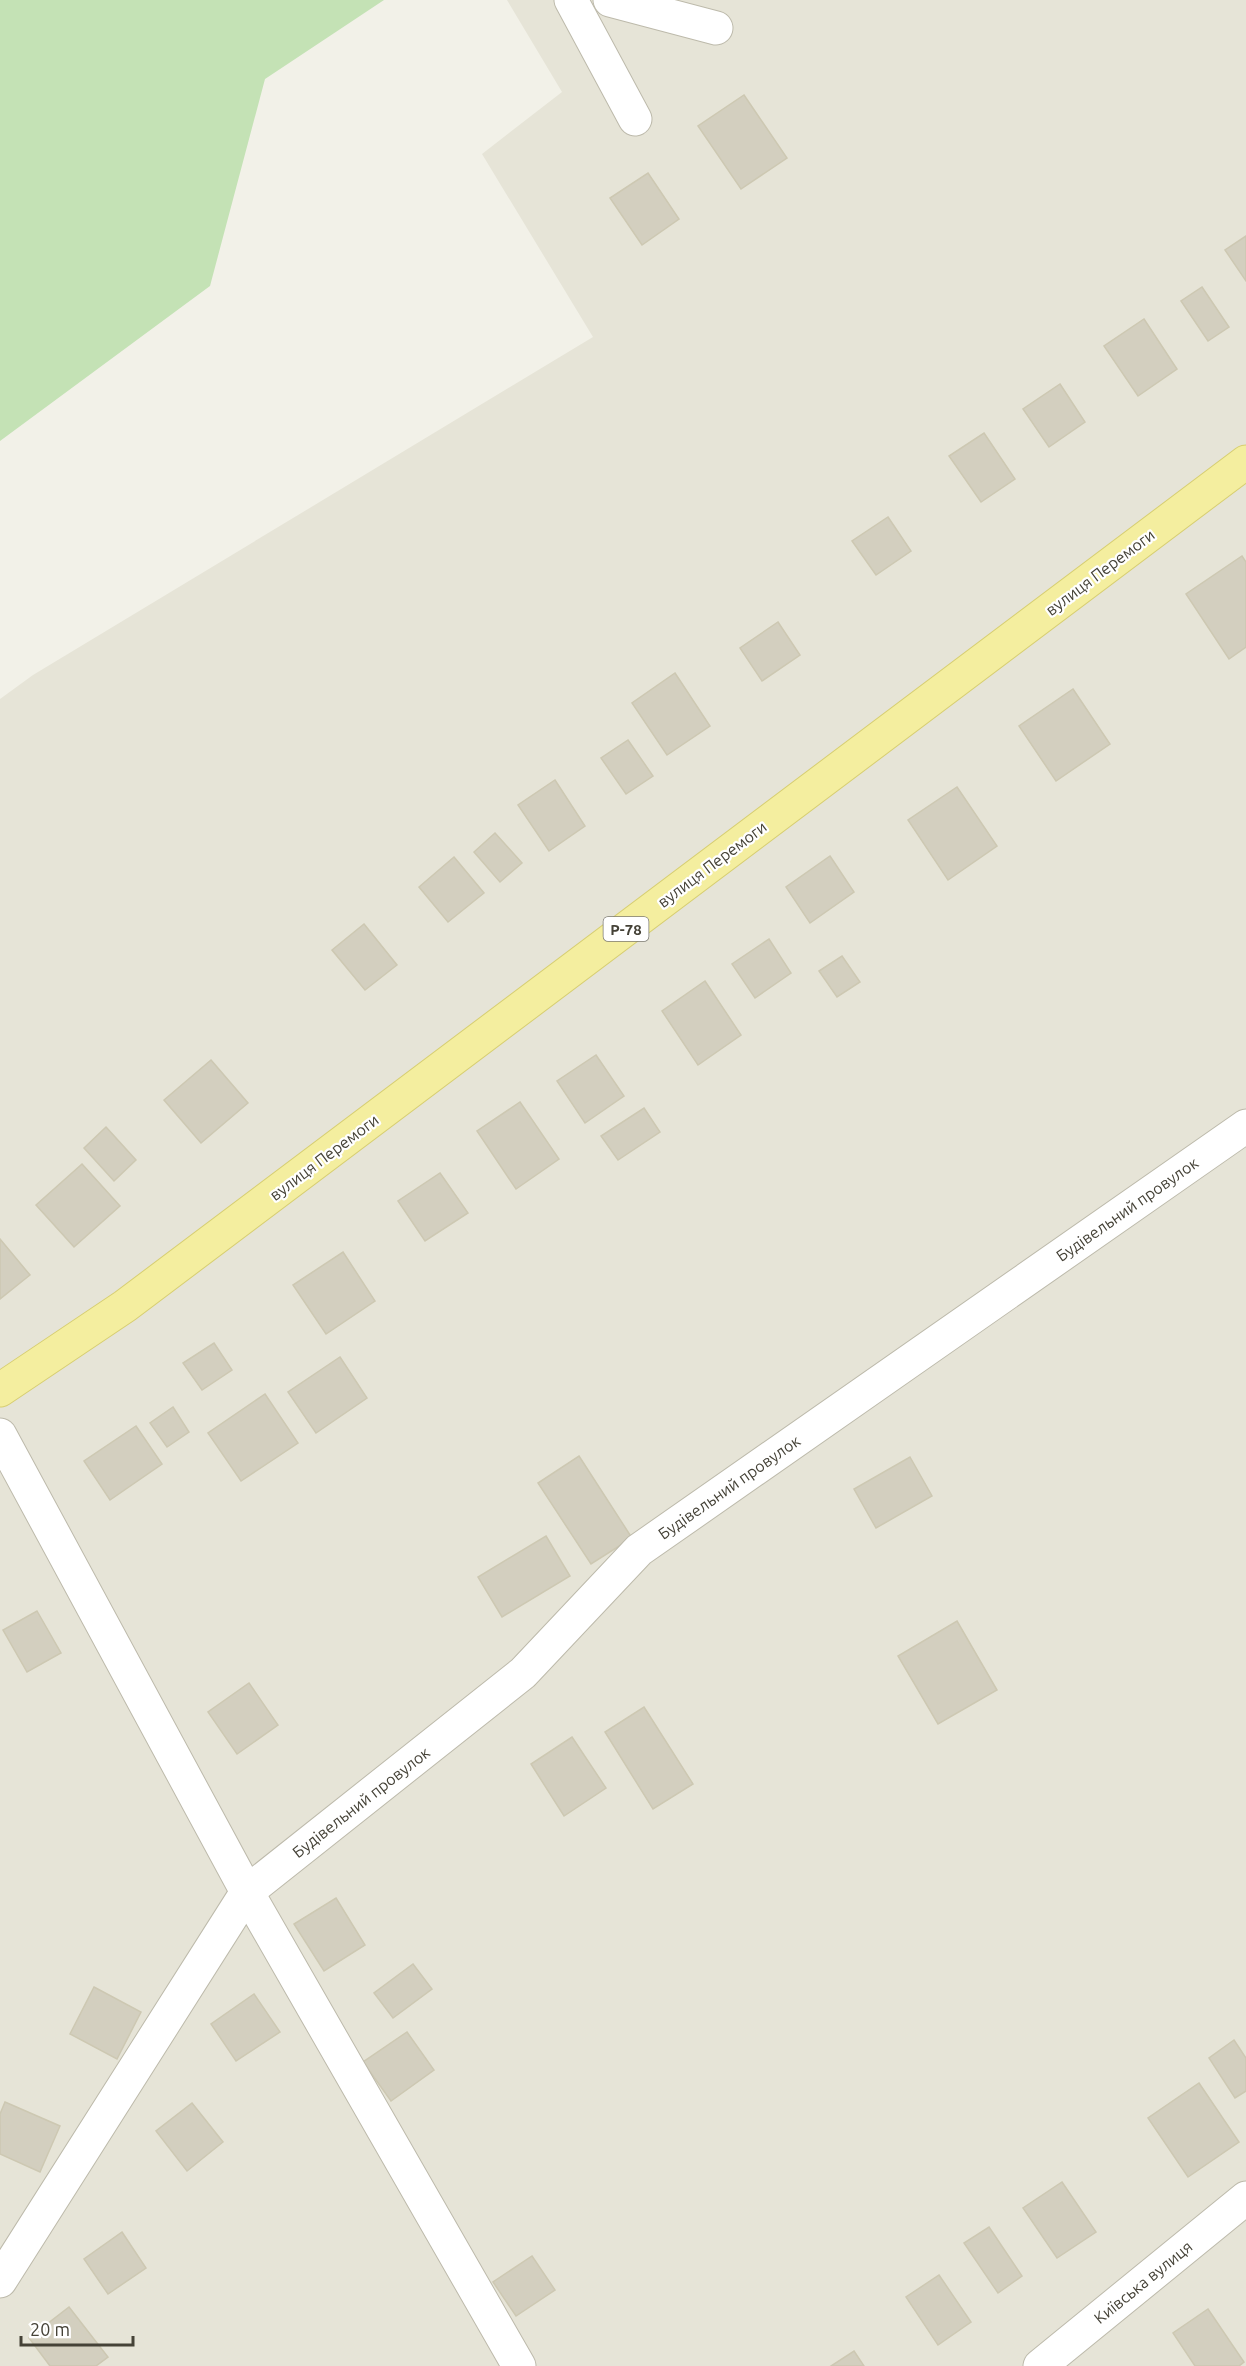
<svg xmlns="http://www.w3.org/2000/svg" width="1246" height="2366" viewBox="0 0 1246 2366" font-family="Ubuntu,sans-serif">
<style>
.residential{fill:#e6e4d7}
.green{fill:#c4e2b5}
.building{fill:#d3cfbf;stroke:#cdc8b2;stroke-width:1.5}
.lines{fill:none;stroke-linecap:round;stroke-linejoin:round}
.minor-casing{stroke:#bdbaab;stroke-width:35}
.major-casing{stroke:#d7ce71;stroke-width:35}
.minor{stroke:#fff;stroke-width:33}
.major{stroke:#f4ee9f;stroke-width:33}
.labels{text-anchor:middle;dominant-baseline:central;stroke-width:4.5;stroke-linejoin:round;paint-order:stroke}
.shield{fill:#fff;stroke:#7d7b73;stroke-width:1.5}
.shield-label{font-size:15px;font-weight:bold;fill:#454237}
.street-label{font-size:16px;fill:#454237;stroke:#fff}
</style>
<rect width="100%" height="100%" fill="#f2f1e8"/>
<path class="residential" d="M507 0H1246V2366H0V699L33 675 593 337 482 154 562 92Z"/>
<path class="green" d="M0 0H384L265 79 210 286 0 441Z"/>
<g class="building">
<path d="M744 95 787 158 741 189 698 126Z"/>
<path d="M648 173 679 219 642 245 610 198Z"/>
<path d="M1246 236V281L1225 250Z"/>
<path d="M1202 287 1229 327 1208 341 1181 301Z"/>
<path d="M1144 319 1177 369 1138 396 1104 346Z"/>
<path d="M1060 384 1085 422 1049 447 1023 409Z"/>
<path d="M984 433 1015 479 981 502 949 456Z"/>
<path d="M888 517 911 551 876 575 852 541Z"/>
<path d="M1242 556 1246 562V647L1229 659 1186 594Z"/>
<path d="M778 622 800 655 762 681 740 648Z"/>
<path d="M675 673 710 726 667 755 632 703Z"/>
<path d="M1073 689 1110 744 1056 781 1019 726Z"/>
<path d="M628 740 653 776 626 794 601 758Z"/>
<path d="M555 780 585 826 549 851 518 805Z"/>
<path d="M957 787 997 846 948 880 908 820Z"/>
<path d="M495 833 522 863 500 882 474 852Z"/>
<path d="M830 856 854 892 810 923 786 887Z"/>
<path d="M454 857 484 893 448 922 419 887Z"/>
<path d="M364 924 397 965 365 990 332 950Z"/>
<path d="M769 939 791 973 755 998 732 964Z"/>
<path d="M842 956 860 982 837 997 819 971Z"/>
<path d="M705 981 741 1035 698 1065 662 1011Z"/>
<path d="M596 1055 624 1096 585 1123 557 1081Z"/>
<path d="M211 1060 248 1103 201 1143 164 1100Z"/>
<path d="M520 1102 559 1159 516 1189 477 1131Z"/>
<path d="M644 1108 660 1132 618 1160 601 1136Z"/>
<path d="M106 1127 136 1160 114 1181 84 1148Z"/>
<path d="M82 1164 120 1206 74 1247 36 1205Z"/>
<path d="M440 1173 468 1213 425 1241 398 1201Z"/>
<path d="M0 1239 30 1275 0 1299Z"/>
<path d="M343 1252 375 1301 326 1334 293 1285Z"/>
<path d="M214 1343 232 1370 202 1390 183 1363Z"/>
<path d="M340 1357 367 1398 316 1433 288 1392Z"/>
<path d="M265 1394 298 1443 241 1481 208 1433Z"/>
<path d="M173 1407 189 1432 167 1447 150 1423Z"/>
<path d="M136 1426 162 1464 110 1500 84 1461Z"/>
<path d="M579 1456 632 1538 591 1564 538 1483Z"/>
<path d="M910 1457 932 1496 876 1528 854 1489Z"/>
<path d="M546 1536 570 1576 502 1617 478 1577Z"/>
<path d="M37 1611 61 1653 27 1672 3 1630Z"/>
<path d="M957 1621 997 1690 938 1724 898 1656Z"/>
<path d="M249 1683 278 1725 237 1754 208 1712Z"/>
<path d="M644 1707 693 1784 653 1809 605 1732Z"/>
<path d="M572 1737 606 1788 564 1816 531 1764Z"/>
<path d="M336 1898 365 1945 324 1971 294 1924Z"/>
<path d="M413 1964 432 1989 393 2018 374 1993Z"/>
<path d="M94 1987 141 2012 117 2059 70 2034Z"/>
<path d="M254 1994 280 2032 236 2061 211 2024Z"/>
<path d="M407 2032 434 2070 391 2101 363 2062Z"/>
<path d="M1234 2040 1246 2058V2091L1235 2098 1209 2058Z"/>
<path d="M1199 2083 1239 2142 1188 2177 1148 2118Z"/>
<path d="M5 2102 60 2126 40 2172 0 2154V2114Z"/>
<path d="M192 2103 223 2142 187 2171 156 2131Z"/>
<path d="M1062 2182 1096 2232 1057 2258 1023 2208Z"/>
<path d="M989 2227 1022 2276 998 2293 964 2243Z"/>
<path d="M122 2232 146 2268 108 2294 84 2259Z"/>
<path d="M532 2256 555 2290 516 2316 493 2282Z"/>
<path d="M939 2275 971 2322 938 2345 906 2297Z"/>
<path d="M69 2307 108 2357 96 2366H50L29 2338Z"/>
<path d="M1208 2309 1244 2362 1239 2366H1195L1173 2333Z"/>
<path d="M854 2351 864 2366H831Z"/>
</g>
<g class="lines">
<g class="minor-casing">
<g id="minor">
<path d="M571 0 635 119"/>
<path d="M610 0 716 28"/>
<path d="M0 1435 247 1892 519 2366"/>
<path d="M0 2281 247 1892 523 1673 639 1550 1246 1126"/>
<path d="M1040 2366 1246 2198"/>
</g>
</g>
<g class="major-casing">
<path id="major" d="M0 1390 125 1306 1246 462"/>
</g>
<use href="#minor" class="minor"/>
<use href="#major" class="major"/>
</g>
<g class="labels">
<rect class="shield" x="603.5" y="917" width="45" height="24" rx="4.5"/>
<g class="shield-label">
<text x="626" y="929">Р-78</text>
</g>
<g class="street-label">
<text transform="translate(1100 572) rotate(-37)">вулиця Перемоги</text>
<text transform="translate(712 864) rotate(-37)">вулиця Перемоги</text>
<text transform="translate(324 1157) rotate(-37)">вулиця Перемоги</text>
<text transform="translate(1127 1209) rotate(-35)">Будівельний провулок</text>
<text transform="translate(729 1487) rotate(-35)">Будівельний провулок</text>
<text transform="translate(361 1802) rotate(-38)">Будівельний провулок</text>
<text transform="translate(1143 2282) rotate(-39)">Київська вулиця</text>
</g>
</g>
<path d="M21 2336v9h112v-9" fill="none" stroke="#454237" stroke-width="3"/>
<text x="30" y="2336" font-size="18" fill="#454237" stroke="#ffffff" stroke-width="4.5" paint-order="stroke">20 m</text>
</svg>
